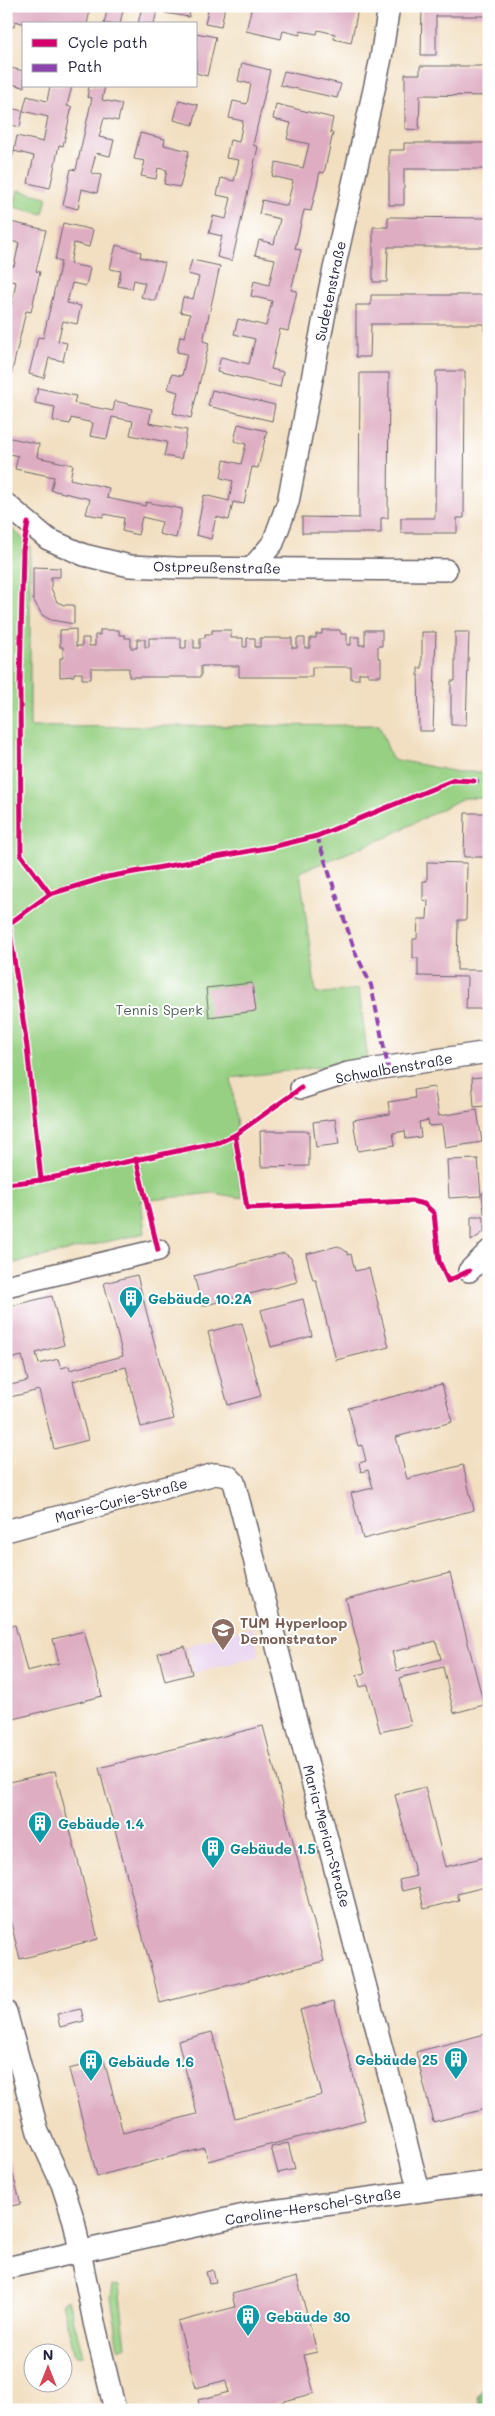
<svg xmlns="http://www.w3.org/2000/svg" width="495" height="2416" viewBox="0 0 495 2416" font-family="Mali,sans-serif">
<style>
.built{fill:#e8d2ef}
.green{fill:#97d083;stroke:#5c795f}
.forest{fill:#79b271;stroke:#4e6a56}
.building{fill:#deadc2;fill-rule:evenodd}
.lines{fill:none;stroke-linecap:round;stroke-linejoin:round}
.minor-casing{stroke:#6b646a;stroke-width:24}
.minor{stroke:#fff;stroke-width:21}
.quiet{stroke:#8e44ad;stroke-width:4;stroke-dasharray:8 4;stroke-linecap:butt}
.cycleway-casing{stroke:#fff;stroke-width:8}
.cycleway{stroke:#d6006c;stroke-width:5}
.labels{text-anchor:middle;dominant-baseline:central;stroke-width:4;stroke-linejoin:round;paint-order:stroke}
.street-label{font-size:14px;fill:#22223b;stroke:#fff}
.park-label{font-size:14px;fill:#4b5f54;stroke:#fff}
.culture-label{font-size:14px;font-weight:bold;fill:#0d838f;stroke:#fff;text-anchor:start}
.education-label{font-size:14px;font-weight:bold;fill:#785e54;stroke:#fff;text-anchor:start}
</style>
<rect width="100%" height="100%" fill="#fff"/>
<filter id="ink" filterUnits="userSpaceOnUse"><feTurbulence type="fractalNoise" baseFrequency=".02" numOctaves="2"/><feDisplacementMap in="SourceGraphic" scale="10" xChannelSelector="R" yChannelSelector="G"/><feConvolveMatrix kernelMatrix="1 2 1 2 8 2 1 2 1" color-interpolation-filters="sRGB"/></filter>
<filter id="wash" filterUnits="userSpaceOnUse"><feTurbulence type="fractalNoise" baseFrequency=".0096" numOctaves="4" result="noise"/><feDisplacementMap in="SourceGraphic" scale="20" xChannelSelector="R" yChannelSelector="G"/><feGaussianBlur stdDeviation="1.12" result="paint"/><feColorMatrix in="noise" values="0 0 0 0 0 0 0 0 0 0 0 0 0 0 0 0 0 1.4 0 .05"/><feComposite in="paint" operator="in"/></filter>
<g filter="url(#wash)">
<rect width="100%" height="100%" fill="#f2dfc1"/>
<path class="built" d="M253 1627 260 1656 194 1673 187 1646Z"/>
<g class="green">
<path d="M18 190 47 197 43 214 14 207Z"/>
<path d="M6 523 30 545V727L379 725 392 759 458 772H489V798H463L387 837 300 872 316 994 359 989 368 1061 231 1078 237 1127 233 1151 242 1198 213 1193 141 1201 145 1233 6 1265Z"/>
<path d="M113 2285 119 2286 126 2346 119 2349 111 2297Z"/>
<path d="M68 2299 83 2355 75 2356 62 2303Z"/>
</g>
<path class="forest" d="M489 2381V2410H482L478 2397Z"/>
<g id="blocks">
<g class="building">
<path d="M6 6H91L87 24H26L15 21 14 27 6 25Z"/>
<path d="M108 6H124L120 24H104Z"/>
<path d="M142 6H158L154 24H138Z"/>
<path d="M166 6H191L189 17 165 13Z"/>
<path d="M209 6H225L221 27 205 24Z"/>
<path d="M252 6H343L358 9 351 43 334 39 335 34 318 30 317 34 300 31V35L283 31 281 39 246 31Z"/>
<path d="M422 6H489V16H436V55H421Z"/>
<path d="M196 33 216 37 207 76 196 73Z"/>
<path d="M242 63 270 70 253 145 258 147 232 261 217 257 222 236 209 233 213 216 226 219 231 198 217 195 221 178 234 181 239 160 226 158 230 140 239 142 243 121 229 118 233 101 247 104 251 84 238 81Z"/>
<path d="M420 66H489V96L420 95 419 130 405 129V74H420Z"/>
<path d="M6 67 24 71V87L6 83Z"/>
<path d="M284 71 341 84 337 98 280 85Z"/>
<path d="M50 86H72L67 106 72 107 63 146 59 145 50 188 28 183 34 156 14 151 17 136 43 142 48 117 23 111 20 127 6 124V107L23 111 27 96 47 101Z"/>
<path d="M89 86H105L102 100 122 104 118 121 104 118 99 137 114 140 110 156 96 153 91 173 101 175 97 193 82 189 78 209 63 205 71 169 76 170 92 98 87 97Z"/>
<path d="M179 100 198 105 193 125 174 120Z"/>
<path d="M276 104 333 118 330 132 333 133 324 173 320 172 311 211 304 210 295 249 301 250 291 290 297 291 288 331 280 329 271 369 283 372 280 387 217 372 221 357 249 364 255 339 234 334 238 319 266 326 272 301 251 296 254 281 269 285 275 259 255 255 259 240 274 244 280 219 259 214 262 200 287 206 293 181 272 176 276 162 303 168 309 144 287 139 291 123 273 119Z"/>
<path d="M140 133 165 139 164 145 189 151 180 187 164 184 167 170 158 168 156 179 141 176 145 161 134 159Z"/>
<path d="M404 143H489V169H404V205H389V150H404Z"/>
<path d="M6 149 14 151 10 166 6 165Z"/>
<path d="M388 217 489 218V247H388L387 282H373V227H388Z"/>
<path d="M6 221 46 230 36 271 40 272 31 312 26 311 8 389H6V307L11 308 16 282 6 280V265L14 266 19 243 6 240Z"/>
<path d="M63 223 93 230 89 247 74 243 70 264 90 268 86 286 72 283 67 303 81 306 77 324 63 321 58 341 67 343 63 361 49 358 44 378 29 374 38 337 43 338 61 262 55 260Z"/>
<path d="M116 245 141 252 140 257 165 263 155 301 141 297 145 283 134 280 132 289 118 286 121 271 110 269Z"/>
<path d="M192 260 220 266 203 341 209 343 191 418 173 413 178 392 168 389 172 374 182 376 187 354 177 352 180 336 185 337 190 314 180 312 183 297 193 299 199 277 188 274Z"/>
<path d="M371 295H485L484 301H489V331H484V324H371L370 357H356V305H371Z"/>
<path d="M436 371H465L464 518H457V533H401V518H435Z"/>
<path d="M360 373H389L388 518H381V533H302V517L359 518Z"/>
<path d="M38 388 76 396 74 403 113 411 115 401 152 409 149 423 187 430 181 459 164 456 167 442 130 435 133 421 112 417 107 439 90 436 93 423 71 418 70 424 53 421 55 407 35 403Z"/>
<path d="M212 390 275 405 272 421 208 406Z"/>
<path d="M238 424 267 431 258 468 252 467 244 504 233 502 229 520 216 517 211 539 196 535 204 495 229 501 233 481 221 478 224 460 241 464 246 444 234 441Z"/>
<path d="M6 437 39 444 37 457 73 465 70 479 109 488 107 498 145 506 146 502 182 509 176 538 159 534 162 522 142 517 138 535 122 531 124 518 104 514 103 517 86 514 90 499 51 490 54 477 15 469 18 456 6 453Z"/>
<path d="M33 567 60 568V577H51V588L57 602 64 605H74V624L51 620 42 615 33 599Z"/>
<rect x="487" y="588" width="2" height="53"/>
<path d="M76 629V646H82V638H89V646H95V635H100V630H119V635H125V638H131V648H137V639H145V647H149V638H181V648H186V640L194 639V648H200V638H205V634H212V630H231V638H243V647H247V638H255V647H260V638H292V648H297V638H305V648H310V638H316V634H322V630H340L341 634H347V645H351V637H359V645H365V630H382V646H378V658H381V676H368V673H359V679H351V667H312V677H239V666H201V677H129V668H91V679H82V673H74V676L60 677V658H63V647H60V630Z"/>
<path d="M422 632H436L433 731H419L418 668H422Z"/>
<path d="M455 632H469L466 725H451V681H455Z"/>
<path d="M465 813H489V857H464Z"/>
<path d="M427 862 467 863 466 920H458L457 970H489V1014H485V1009H466L467 977 418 976V958H413V939H417L418 919H427L428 901 423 900V881H427Z"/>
<path d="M252 983 256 1011 209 1017 206 988Z"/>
<path d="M489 1076V1103H484L485 1106 474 1107 472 1078Z"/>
<path d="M434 1087 439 1116 477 1110 482 1142 445 1148 442 1125 429 1126 428 1120 419 1122 421 1137 406 1139 405 1131 393 1133 395 1145 358 1151 353 1120 390 1114 388 1102 415 1098 414 1090Z"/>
<path d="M335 1119 339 1144 316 1147 313 1122Z"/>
<path d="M260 1131H309V1166L261 1167Z"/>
<path d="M478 1159 481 1196 449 1198 447 1160Z"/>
<path d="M482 1193H489V1213H484Z"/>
<path d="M471 1217H484V1232L471 1241Z"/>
<path d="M338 1246 347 1252 348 1255 351 1254 355 1271 369 1268 389 1347 336 1360 316 1280H313L306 1254Z"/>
<path d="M284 1253 291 1258 297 1282 202 1306 194 1276Z"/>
<path d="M137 1275 174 1419 141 1427 126 1367 73 1381 88 1440 54 1449 39 1390 6 1398V1386L28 1381 22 1356 6 1360V1307L52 1296 64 1345 36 1353 39 1364 58 1359 61 1368 69 1366 70 1370 123 1356 104 1283Z"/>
<path d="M303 1299 312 1336 271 1347 261 1310Z"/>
<path d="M242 1323 261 1396 228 1405 208 1332Z"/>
<path d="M442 1384 452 1422 396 1437 407 1479 463 1465 474 1510 363 1539 351 1493 373 1488 368 1470 361 1472 359 1463 366 1461 362 1445 358 1446 348 1408Z"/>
<path d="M450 1573 484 1705 454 1713 443 1667 399 1678 411 1725 380 1732 368 1685 360 1687 357 1675 365 1673 346 1599ZM436 1641 441 1659 397 1671 392 1652Z"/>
<path d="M15 1625 27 1671 59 1663 53 1639 84 1631 102 1696 6 1721V1627Z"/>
<path d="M185 1646 192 1674 165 1681 158 1653Z"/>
<path d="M263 1726 324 1961 160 2003 99 1768Z"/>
<path d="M55 1771 98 1939 20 1959 6 1904V1783Z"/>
<path d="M425 1787 445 1867 489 1856V1886L457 1894 459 1900 424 1909 419 1887 402 1891 399 1880 416 1876 395 1795Z"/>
<path d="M334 2001 365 2120 208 2161 205 2148 97 2176 69 2069 104 2060 123 2133 197 2114 178 2041 212 2032 235 2118 322 2095 300 2010Z"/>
<path d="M81 2009 84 2021 60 2027 57 2014Z"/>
<path d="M489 2033V2108L433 2122 416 2052Z"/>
<path d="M288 2143 295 2169 278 2173 271 2147Z"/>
<path d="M6 2150 21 2204 6 2207Z"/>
<path d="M213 2270 216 2282 209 2283 206 2272Z"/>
<path d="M297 2277 317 2352 304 2355 314 2393 252 2410H201L198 2400 229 2392 227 2386 226 2380 196 2388 178 2322 235 2307 232 2294Z"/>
</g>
</g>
</g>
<g filter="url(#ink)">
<use href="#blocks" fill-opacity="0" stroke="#6b646a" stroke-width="1"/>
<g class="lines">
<g class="minor-casing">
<g id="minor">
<path d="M6 504 48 539 84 555 130 566 176 568 446 570"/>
<path d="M252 568 273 543 288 502 330 287 381 58 389 6"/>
<path d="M301 1088 348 1073 489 1052"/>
<path d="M469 1271 489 1251"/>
<path d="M6 1286 158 1250"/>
<path d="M6 1531 215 1474 228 1476 234 1482 419 2191"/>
<path d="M6 2012 38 2132 62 2184 74 2221 94 2322 115 2410"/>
<path d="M6 2268 249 2214 489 2182"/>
</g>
</g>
<use href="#minor" class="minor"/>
<g class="quiet">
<path d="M471 781H489"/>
<path d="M317 836 355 952 371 985 388 1067"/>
</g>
<g class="cycleway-casing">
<g id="cycleway">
<path d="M28 523 23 550 20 684 21 855 50 894"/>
<path d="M9 925 27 1047 41 1180"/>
<path d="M6 926 50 894 107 877 272 847 317 836 454 780 474 781"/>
<path d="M301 1088 235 1135 247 1208 411 1201 424 1204 434 1213 439 1261 448 1281 469 1271"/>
<path d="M136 1159 158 1250"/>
<path d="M6 1184 41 1180 220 1142 235 1135"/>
</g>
</g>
<use href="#cycleway" class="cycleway"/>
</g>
</g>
<defs>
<g id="building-pin" transform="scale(1.25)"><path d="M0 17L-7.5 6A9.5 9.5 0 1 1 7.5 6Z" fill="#0f9aa8" stroke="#fff"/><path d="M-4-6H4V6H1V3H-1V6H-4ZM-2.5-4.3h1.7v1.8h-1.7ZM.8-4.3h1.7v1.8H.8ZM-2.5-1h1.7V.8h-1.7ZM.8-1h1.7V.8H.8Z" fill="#fff"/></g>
<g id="university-pin" transform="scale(1.25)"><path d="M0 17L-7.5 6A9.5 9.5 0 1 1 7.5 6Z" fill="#8d6e63" stroke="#fff"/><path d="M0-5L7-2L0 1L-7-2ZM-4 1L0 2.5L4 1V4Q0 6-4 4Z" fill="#fff"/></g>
</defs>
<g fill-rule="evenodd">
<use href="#building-pin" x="131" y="1298"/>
<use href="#university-pin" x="223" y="1630"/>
<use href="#building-pin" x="40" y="1823"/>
<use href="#building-pin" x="213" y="1848"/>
<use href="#building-pin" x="456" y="2059"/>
<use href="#building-pin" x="91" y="2061"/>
<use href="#building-pin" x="248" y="2316"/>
</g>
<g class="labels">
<g class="street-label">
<text transform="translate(330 291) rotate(-78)">Sudetenstraße</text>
<text transform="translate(217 567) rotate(1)">Ostpreußenstraße</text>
<text transform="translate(394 1068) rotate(-10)">Schwalbenstraße</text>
<text transform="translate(121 1500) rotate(-15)">Marie-Curie-Straße</text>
<text transform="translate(327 1836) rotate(75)">Maria-Merian-Straße</text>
<text transform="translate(313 2206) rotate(-9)">Caroline-Herschel-Straße</text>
</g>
<g class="park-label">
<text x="159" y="1009">Tennis Sperk</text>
</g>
<g class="culture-label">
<text x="148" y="1298">Gebäude 10.2A</text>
<text x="58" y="1823">Gebäude 1.4</text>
<text x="230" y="1848">Gebäude 1.5</text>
<text x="438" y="2059" text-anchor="end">Gebäude 25</text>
<text x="108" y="2061">Gebäude 1.6</text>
<text x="266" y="2316">Gebäude 30</text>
</g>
<g class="education-label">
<text x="240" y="1622">TUM Hyperloop<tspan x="240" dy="16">Demonstrator</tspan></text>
</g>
</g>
<rect width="495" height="2416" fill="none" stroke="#fff" stroke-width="25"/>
<rect x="22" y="22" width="175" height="65" fill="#ffffff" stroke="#a7a7b1"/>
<rect x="32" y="39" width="25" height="8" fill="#d6006c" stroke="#a7a7b1"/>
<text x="68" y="48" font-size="15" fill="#22223b">Cycle path</text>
<rect x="32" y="64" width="25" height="8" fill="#8e44ad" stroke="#a7a7b1"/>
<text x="68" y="72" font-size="15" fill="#22223b">Path</text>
<g transform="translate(48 2368)"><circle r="24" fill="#ffffff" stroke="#a7a7b1"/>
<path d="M0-4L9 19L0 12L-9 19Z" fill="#d1495b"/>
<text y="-8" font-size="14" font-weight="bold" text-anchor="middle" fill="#22223b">N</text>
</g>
</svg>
